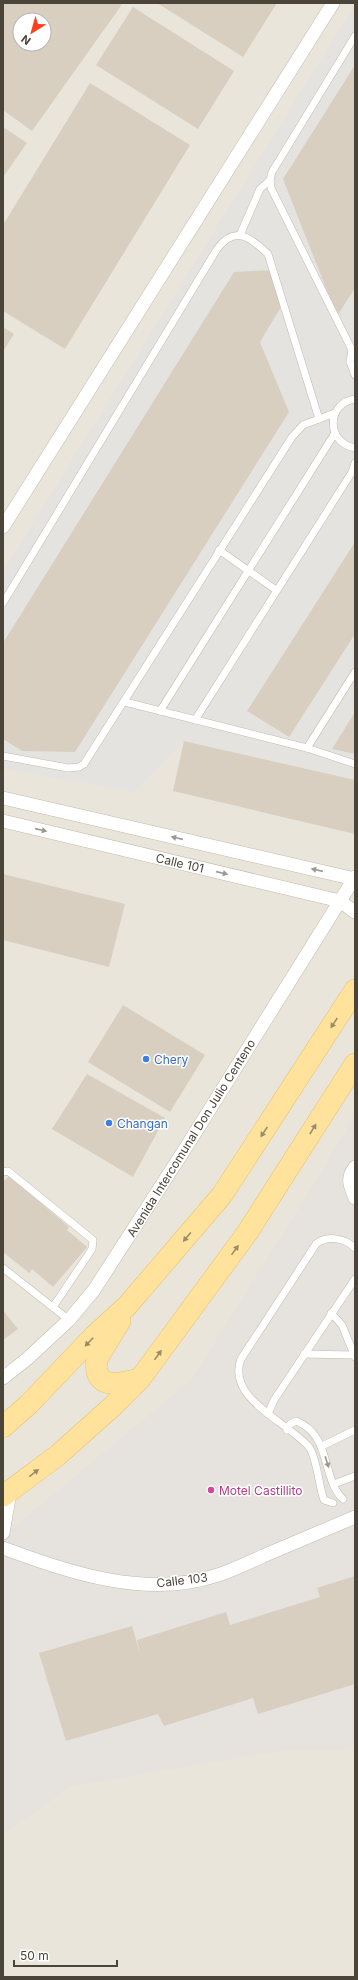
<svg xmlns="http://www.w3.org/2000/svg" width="358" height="1980" viewBox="0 0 358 1980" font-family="Inter,sans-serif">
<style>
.residential{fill:#eae5da;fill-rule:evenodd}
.industrial{fill:#e6e2dd}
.parking{fill:#e5e3e0}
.building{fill:#d8cfc1;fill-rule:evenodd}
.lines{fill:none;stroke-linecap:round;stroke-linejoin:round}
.lane-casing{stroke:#c2bbae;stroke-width:8}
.street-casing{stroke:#c2bbae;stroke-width:14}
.primary-casing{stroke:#e6c16a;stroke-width:22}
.lane{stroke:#fff;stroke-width:7}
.street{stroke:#fff;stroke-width:13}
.primary{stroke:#ffe39c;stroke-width:21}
.oneway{fill:#9c9892}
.oneway2{fill:#9c8c66}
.shop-dot{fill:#3f7fe0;stroke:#fff;stroke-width:1.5}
.hotel-dot{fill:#d1479c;stroke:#fff;stroke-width:1.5}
.labels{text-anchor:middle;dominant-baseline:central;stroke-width:3;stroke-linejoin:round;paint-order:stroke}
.street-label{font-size:12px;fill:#4b4439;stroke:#fff}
.shop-label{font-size:12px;fill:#366cbe;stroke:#fff;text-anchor:start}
.hotel-label{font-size:12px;fill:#b23c85;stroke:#fff;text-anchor:start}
</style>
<rect width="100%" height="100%" fill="#f6f3ec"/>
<path class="residential" d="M3 3H355V1977H3ZM20 20H44V44H20Z"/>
<path class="industrial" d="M355 1114V1750L278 1751 72 1786 3 1834V1530L20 1522 191 1380 320 1174Z"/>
<path class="parking" d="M355 4V780L184 741 135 792 3 769V571Z"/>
<g class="building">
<path d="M3 3H123L32 131 3 110ZM20 20H44V44H20Z"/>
<path d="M157 3H277L243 57Z"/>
<path d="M133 7 234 71 198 129 96 65Z"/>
<path d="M355 65V288L337 316 283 179Z"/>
<path d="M90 83 190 145 65 349 3 311V225Z"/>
<path d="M3 127 27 143 3 177Z"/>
<path d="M272 270 281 307 260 342 289 412 75 752 22 751 3 739V643L234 272Z"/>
<path d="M3 327 14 334 4 350 3 349Z"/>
<path d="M355 542V634L289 737 247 711Z"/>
<path d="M355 712V754L332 749Z"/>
<path d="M184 741 355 780V834L173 791Z"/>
<path d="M3 874 125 904 109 967 3 940Z"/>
<path d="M123 1005 205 1055 170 1112 88 1062Z"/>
<path d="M87 1074 165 1118 133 1177 52 1129Z"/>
<path d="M9 1176 69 1227 67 1230 87 1247 53 1287 32 1269 29 1273 3 1252V1182Z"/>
<path d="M3 1310 18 1329 3 1340Z"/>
<path d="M355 1576V1684L258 1714 253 1698 164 1726 158 1714 66 1741 39 1653 132 1626 141 1657 137 1640 226 1612 230 1625 320 1597 317 1588Z"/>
</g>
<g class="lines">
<g class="lane-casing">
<g id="lane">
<path d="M240 235 260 189 270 180"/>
<path d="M355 349 352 350 350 362 355 375"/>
<path d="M352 350 271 188 270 180 272 172 355 36"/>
<path d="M355 399C326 403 326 443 355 448"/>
<path d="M219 550 276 590"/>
<path d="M3 603 217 249C235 225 250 237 268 254L319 419"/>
<path d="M125 702 307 748 355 764"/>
<path d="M160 711 335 433"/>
<path d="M195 720 352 472 355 463"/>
<path d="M307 748 355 672"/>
<path d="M3 756 68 768 79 767 84 764 292 437 303 425 335 413"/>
<path d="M3 1172 8 1171 93 1240 92 1249 53 1307"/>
<path d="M3 1268 69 1320"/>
<path d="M331 1313 342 1325 355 1357"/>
<path d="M304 1354 354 1355"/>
<path d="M268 1414 274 1400 355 1279"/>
<path d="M287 1430 290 1424 296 1421C332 1435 321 1478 343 1499"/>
<path d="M322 1446 355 1430"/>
<path d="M334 1484 355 1476"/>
<path d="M333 1503 324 1500C319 1487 317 1458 309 1447 288 1422 226 1399 241 1359L316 1244C327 1235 345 1238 355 1248"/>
</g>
</g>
<g class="street-casing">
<g id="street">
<path d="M3 527 333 3"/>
<path d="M3 798 355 879"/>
<path d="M3 821 340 901 355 912"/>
<path d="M355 1167C346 1178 350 1186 355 1198"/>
<path d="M3 1378 27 1359 69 1320 94 1290 190 1141 355 877"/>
<path d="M3 1533 10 1492"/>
<path d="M3 1548C71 1573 146 1599 218 1575 233 1570 248 1563 263 1556 294 1543 324 1530 355 1517"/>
</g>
</g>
<g class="primary-casing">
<g id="primary">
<path d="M120 1321 97 1359C92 1391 120 1384 140 1379"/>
<path d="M3 1427 29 1404 94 1336 127 1306 222 1195 355 990"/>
<path d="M3 1496 58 1455 114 1405 140 1379 247 1233 355 1064"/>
</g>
</g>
<use href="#lane" class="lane"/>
<use href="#street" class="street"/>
<use href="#primary" class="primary"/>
</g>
<defs><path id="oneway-solid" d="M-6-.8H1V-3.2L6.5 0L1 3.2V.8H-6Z"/></defs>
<g class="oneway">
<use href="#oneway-solid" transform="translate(41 830) rotate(13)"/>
<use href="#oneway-solid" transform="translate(177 838) rotate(-167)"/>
<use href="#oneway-solid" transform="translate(317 870) rotate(-167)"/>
<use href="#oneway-solid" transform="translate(222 873) rotate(13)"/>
<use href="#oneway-solid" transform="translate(327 1462) rotate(72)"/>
</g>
<g class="oneway2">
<use href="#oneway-solid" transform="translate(334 1023) rotate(123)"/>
<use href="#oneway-solid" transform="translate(313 1129) rotate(-58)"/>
<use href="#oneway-solid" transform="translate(264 1132) rotate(124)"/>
<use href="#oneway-solid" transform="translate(187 1237) rotate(130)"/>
<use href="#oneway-solid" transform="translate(235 1250) rotate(-54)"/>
<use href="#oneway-solid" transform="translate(89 1342) rotate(134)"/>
<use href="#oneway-solid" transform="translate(158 1355) rotate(-54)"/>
<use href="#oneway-solid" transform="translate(34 1473) rotate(-38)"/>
</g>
<g class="shop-dot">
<circle cx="146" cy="1059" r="4"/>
<circle cx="109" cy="1123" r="4"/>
</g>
<circle class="hotel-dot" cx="211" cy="1490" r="4"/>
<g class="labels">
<g class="street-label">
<text transform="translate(180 863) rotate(13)">Calle 101</text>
<text transform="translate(191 1138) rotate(-58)">Avenida Intercomunal Don Julio Centeno</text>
<text transform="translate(182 1580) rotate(-7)">Calle 103</text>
</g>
<g class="shop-label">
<text x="154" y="1059">Chery</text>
<text x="117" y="1123">Changan</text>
</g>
<g class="hotel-label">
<text x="219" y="1490">Motel Castillito</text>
</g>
</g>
<rect width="358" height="1980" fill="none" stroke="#4b4439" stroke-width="8"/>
<g transform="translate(32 32) rotate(217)"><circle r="19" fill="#ffffff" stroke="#b7b4b0"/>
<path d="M0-3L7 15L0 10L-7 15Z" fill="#fc3f1d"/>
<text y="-6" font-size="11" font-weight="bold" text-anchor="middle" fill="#4b4439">N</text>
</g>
<path d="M14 1960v6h103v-6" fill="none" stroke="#4b4439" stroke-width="2"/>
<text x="20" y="1960" font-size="12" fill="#4b4439" stroke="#ffffff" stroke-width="3" paint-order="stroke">50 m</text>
</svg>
